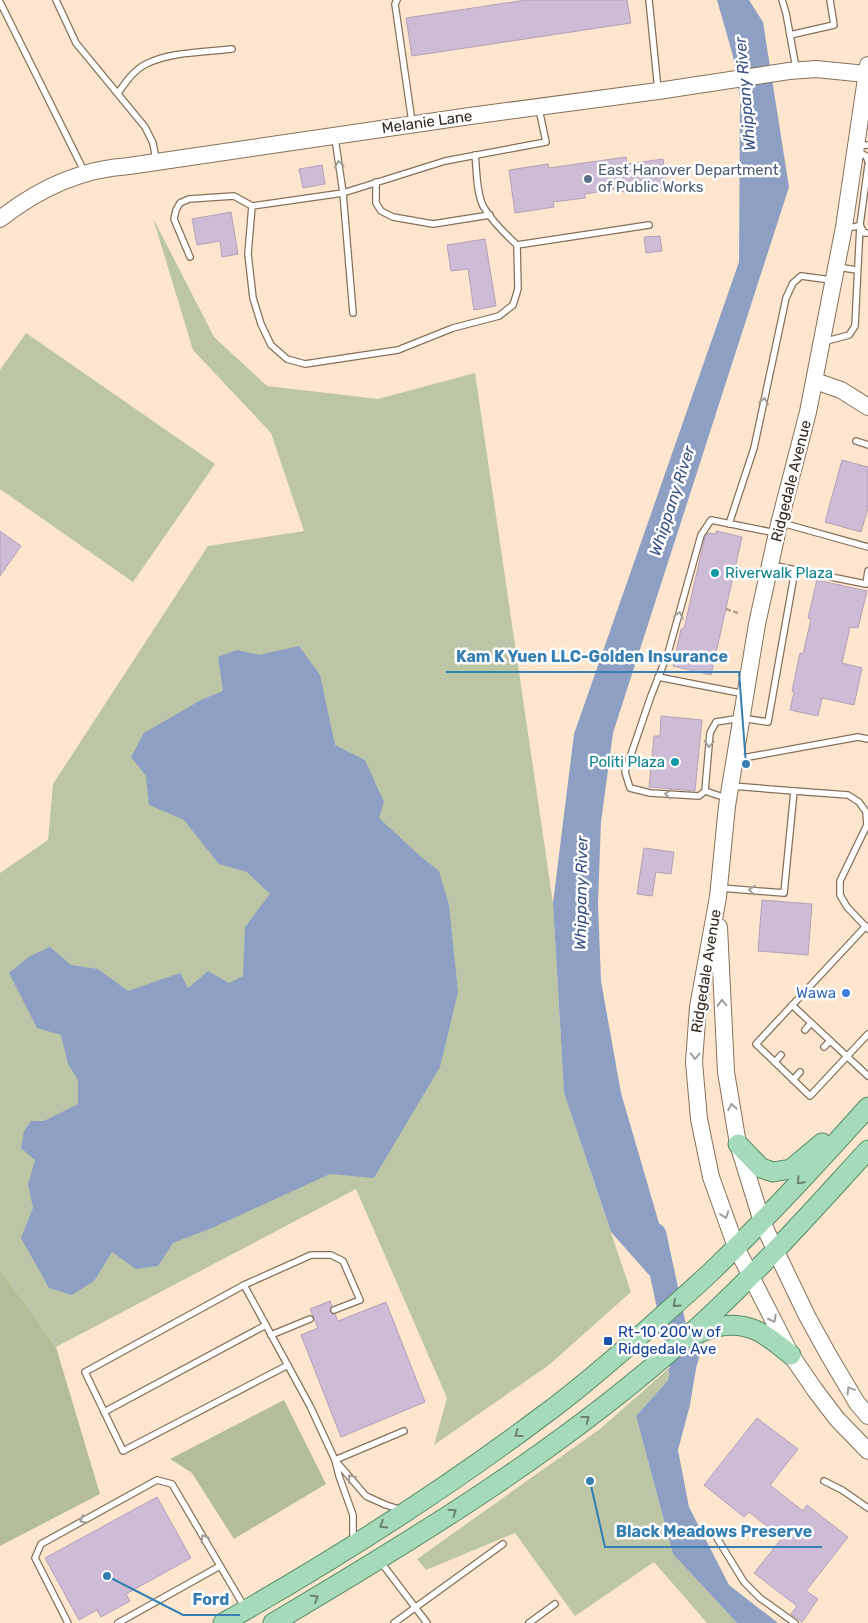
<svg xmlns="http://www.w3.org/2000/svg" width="868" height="1623" viewBox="0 0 868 1623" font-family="Rubik,sans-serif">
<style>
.green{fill:#bcc5a5}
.forest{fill:#b3be96}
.water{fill:#8da0c4}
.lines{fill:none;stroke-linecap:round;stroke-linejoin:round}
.river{stroke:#8da0c4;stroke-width:25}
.building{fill:#cebbd5;stroke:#b3a1ba}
.lane-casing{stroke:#85715b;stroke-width:8}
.secondary-casing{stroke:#85715b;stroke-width:18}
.primary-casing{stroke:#558d66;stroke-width:21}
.path{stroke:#b3a18e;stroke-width:2.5;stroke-dasharray:5 2.5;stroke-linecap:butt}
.lane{stroke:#fff;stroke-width:5.5}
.secondary{stroke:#fff;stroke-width:16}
.primary{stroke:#a5dbbb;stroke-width:19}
.oneway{stroke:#a29e9a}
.oneway2{stroke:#6b826d}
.service-dot{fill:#5c6f8a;stroke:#fff;stroke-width:2}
.culture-dot{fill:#0f9aa8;stroke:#fff;stroke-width:2}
.shop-dot{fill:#3f7fe0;stroke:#fff;stroke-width:2}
.transit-dot{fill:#1a4fb4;stroke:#fff;stroke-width:2}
.labels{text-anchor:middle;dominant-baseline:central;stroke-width:5;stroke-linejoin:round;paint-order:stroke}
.street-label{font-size:15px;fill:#31281f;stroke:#fff}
.service-label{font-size:15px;fill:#4e5e75;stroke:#fff;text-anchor:start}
.culture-label{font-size:15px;fill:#0d838f;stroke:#fff;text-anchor:start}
.shop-label{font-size:15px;fill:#366cbe;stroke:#fff;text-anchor:end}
.transit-label{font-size:15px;fill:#164399;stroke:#fff;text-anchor:start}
.water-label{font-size:16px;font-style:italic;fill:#395283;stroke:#fff}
.leader{fill:none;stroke:#357fb3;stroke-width:2}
.callout-dot{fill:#357fb3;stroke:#fff;stroke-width:2}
.callout-label{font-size:16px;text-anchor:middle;font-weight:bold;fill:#357fb3;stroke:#fff;stroke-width:5;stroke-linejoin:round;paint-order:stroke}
</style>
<rect width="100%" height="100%" fill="#fde6cd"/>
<g class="green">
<path d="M153 218 214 337 267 386 378 399 475 373 553 903 564 1093 631 1292 549 1365 434 1445 447 1398 356 1189 56 1347 0 1269V873L48 840 53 784 208 546 304 531 271 433 193 350Z"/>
<path d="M26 333 215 464 133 582 0 489V370Z"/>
<path d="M668 1369 672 1376 636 1416 673 1554 737 1623H707L654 1562 575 1616 515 1533 426 1570 417 1559 600 1429Z"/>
</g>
<g class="forest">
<path d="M0 1269 56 1347 100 1494 0 1546Z"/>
<path d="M284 1400 326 1484 234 1539 192 1473 170 1459Z"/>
</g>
<g class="water">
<path d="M717 0H749L763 22 789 187 613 733 601 822 598 903 601 981 621 1093 670 1261 649 1275 611 1232 564 1093 553 903 574 734 739 262 740 98 733 56Z"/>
<path d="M299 646 320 675 335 745 365 760 384 802 379 818 420 856 439 871 449 905 458 992 440 1067 374 1178 330 1174 212 1228 173 1243 158 1266 136 1269 112 1252 94 1281 72 1295 49 1288 21 1238 33 1208 28 1184 35 1160 21 1148 24 1131 31 1121H44L78 1104V1080L68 1064 61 1035 37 1028 9 973 30 956 50 947 71 965 98 969 128 991 180 973 188 988 208 971 229 983 243 976 245 927 270 894 247 872 219 864 184 820 149 805 146 776 131 757 144 733 201 700 223 691 218 657 237 650 259 655Z"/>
<path d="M704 1341 696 1368 690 1405 678 1450 689 1507 729 1585 778 1623H737L673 1554 636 1416 671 1377 668 1369Z"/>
</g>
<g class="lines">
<path class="river" d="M654 1235 683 1370 679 1391"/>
</g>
<g class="building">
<path d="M526 0H627L631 23 412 56 406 18Z"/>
<path d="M626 157 627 164 663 159 667 189 628 194V192H623L622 188 585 194V198L553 202 554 207 515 213 509 170 548 164 549 168Z"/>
<path d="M322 165 325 184 303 188 299 169Z"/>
<path d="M231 212 238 254 222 257 220 241 197 245 192 219Z"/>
<path d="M660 236 662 251 646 253 644 237Z"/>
<path d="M485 239 496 306 474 310 468 269 451 271 447 245Z"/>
<path d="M842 460 868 467V508L861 532 825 522Z"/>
<path d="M0 531 21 546 0 576Z"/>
<path d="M716 531 742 537 711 675 673 666 681 629H684L705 537 708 533 716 534Z"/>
<path d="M817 580 867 591 858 628 850 627 842 663 862 668 854 705 822 698 818 716 790 710 794 692 792 691 800 653 803 654 811 619 808 618Z"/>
<path d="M661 716 702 720 695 791 649 787 654 736H660Z"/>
<path d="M644 848 674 852 671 874 656 872 652 896 637 894Z"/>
<path d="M762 900 812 904 808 955 758 951Z"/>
<path d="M330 1301 332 1306 330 1309V1312L335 1314 338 1321 386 1302 425 1402 341 1437 301 1335 318 1328 310 1309Z"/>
<path d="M757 1418 798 1449 770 1485 803 1511 807 1505 848 1537 806 1591 818 1599 802 1622 791 1614 797 1606 754 1573 782 1538 749 1512 744 1517 704 1485Z"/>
<path d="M157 1497 191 1558 126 1594 130 1601 101 1617 97 1610 79 1620 45 1558Z"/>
</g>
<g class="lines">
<g class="lane-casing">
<g id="lane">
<path d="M56 0 76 43 145 127 153 143 156 160"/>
<path d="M397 0 395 4 412 122"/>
<path d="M649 0 658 90"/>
<path d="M782 0 786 13 796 68"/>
<path d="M0 2 85 173"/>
<path d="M790 35 834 25 830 0"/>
<path d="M118 93C126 82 134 70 146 64 170 52 205 52 232 49"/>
<path d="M335 138 343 193 353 313"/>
<path d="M857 146 868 145"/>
<path d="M857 151 866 156 868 161"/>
<path d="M475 155C477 171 476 191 483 206 491 220 505 234 517 245L649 225"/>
<path d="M376 182V203L381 211 393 217 433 224 490 215"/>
<path d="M846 227H854L860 225 864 233H868"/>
<path d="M517 245 518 289 513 305 499 316 453 328 398 350 305 364 287 359 271 345 261 324 253 298 248 254 252 206 343 193 445 161 546 142 539 109"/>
<path d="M190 257 174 219 176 210 180 203 189 199 234 196 252 206"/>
<path d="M837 267 857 270"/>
<path d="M823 342 849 335 855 326 860 225 868 165"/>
<path d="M856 441 868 445"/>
<path d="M782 523 868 547"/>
<path d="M729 524 754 448 786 298 793 283 801 276 831 280"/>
<path d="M771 565 866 584 868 571"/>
<path d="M658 677 745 694"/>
<path d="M737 759 858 737 868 739"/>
<path d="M705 791 699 796 650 793 630 788 625 772 651 696 668 653 701 535 711 520 776 533"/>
<path d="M794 791 848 795 859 802 866 812 867 825 840 881V895L847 907 868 929"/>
<path d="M726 798 705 791 710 733 716 722 741 718 768 722 795 570"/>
<path d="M721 888 784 893 794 791 732 786"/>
<path d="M866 926 756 1044 810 1096 868 1034"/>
<path d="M792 1005 868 1076"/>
<path d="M805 1030 811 1023"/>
<path d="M824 1047 830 1041"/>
<path d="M775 1062 781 1055"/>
<path d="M793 1080 800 1072"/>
<path d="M244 1285 310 1406 335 1460 404 1431"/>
<path d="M271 1335 310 1319"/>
<path d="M288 1365 123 1451 85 1372 244 1285 311 1255H331L343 1261 360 1300 334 1310"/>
<path d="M104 1412 266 1325"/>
<path d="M824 1481 842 1490 868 1508"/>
<path d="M717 1538 744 1582 760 1598 795 1623"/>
<path d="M353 1540V1515L339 1476 335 1460 366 1496 386 1505 402 1510"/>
<path d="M380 1561 427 1623"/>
<path d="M68 1623 35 1558 41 1544 157 1480 172 1484 245 1608"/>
<path d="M118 1623 220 1566"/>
<path d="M394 1623 503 1544"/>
<path d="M529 1623 555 1604"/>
</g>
</g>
<g class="secondary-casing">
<g id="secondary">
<path d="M868 65 844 227 808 412 779 524 757 624 727 806 718 897 698 1007 694 1062 699 1119 711 1177 736 1247 791 1355 815 1390 837 1419 868 1451"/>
<path d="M0 219C38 189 80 169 129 166L470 116 658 91 789 71 816 69 866 74"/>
<path d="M815 381 841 390 868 407"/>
<path d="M719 927 726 1072 738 1144 762 1222 807 1316 828 1354 857 1403 868 1416"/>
</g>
</g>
<g class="primary-casing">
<g id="primary">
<path d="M738 1144 761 1168 773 1172 791 1169 822 1143"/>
<path d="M692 1335C702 1332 712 1328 722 1326 752 1321 770 1338 791 1355"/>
<path d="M223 1623C334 1560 443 1491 545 1414 582 1387 617 1356 651 1326 672 1307 693 1289 713 1270 767 1218 818 1163 868 1107"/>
<path d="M273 1623C418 1537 564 1448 689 1335 753 1278 810 1213 868 1150"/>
</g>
</g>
<g class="path">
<path d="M726 609 738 613"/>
<path d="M714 661 723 663"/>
</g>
<use href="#lane" class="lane"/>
<use href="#secondary" class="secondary"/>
<use href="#primary" class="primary"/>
</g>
<defs><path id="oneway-chevron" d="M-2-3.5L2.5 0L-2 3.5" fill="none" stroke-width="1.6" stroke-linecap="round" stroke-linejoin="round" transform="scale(1.25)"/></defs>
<g class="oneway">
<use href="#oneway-chevron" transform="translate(339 164) rotate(-98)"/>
<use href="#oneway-chevron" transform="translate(764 401) rotate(-78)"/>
<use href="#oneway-chevron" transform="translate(679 615) rotate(-75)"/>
<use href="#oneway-chevron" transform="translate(709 744) rotate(95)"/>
<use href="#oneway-chevron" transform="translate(668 794) rotate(-176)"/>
<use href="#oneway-chevron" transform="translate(752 890) rotate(-175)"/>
<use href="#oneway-chevron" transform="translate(722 1003) rotate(-92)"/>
<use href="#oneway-chevron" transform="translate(695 1056) rotate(92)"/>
<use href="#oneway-chevron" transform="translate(732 1107) rotate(-100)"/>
<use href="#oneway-chevron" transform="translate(725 1215) rotate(70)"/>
<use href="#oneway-chevron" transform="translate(773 1319) rotate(63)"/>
<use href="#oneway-chevron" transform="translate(850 1390) rotate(-121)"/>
<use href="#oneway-chevron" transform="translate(351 1478) rotate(-129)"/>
<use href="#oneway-chevron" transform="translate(83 1520) rotate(151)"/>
<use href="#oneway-chevron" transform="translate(204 1538) rotate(-120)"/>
</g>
<g class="oneway2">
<use href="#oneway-chevron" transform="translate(800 1181) rotate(133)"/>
<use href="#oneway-chevron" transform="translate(676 1304) rotate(138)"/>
<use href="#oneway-chevron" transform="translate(586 1419) rotate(-37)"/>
<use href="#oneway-chevron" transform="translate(518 1434) rotate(144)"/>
<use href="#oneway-chevron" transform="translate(453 1512) rotate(-34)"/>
<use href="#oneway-chevron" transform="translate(383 1525) rotate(148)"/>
<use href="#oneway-chevron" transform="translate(315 1598) rotate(-31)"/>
</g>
<circle class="service-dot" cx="588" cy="179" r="5"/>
<g class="culture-dot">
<circle cx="715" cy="573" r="5"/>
<circle cx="675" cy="762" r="5"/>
</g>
<circle class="shop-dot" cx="846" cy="993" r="5"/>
<rect class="transit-dot" x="603" y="1336" width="10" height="10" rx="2.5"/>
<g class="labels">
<g class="street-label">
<text transform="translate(427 122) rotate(-8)">Melanie Lane</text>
<text transform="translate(791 481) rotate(-76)">Ridgedale Avenue</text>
<text transform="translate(706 971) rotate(-81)">Ridgedale Avenue</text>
</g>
<g class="service-label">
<text x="598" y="170">East Hanover Department<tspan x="598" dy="17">of Public Works</tspan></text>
</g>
<g class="culture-label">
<text x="725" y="573">Riverwalk Plaza</text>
<text x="665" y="762" text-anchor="end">Politi Plaza</text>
</g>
<g class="shop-label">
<text x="836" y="993">Wawa</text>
</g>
<g class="transit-label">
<text x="618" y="1332">Rt-10 200'w of<tspan x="618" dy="17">Ridgedale Ave</tspan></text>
</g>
<g class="water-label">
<text transform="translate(745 94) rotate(-95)">Whippany River</text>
<text transform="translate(672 501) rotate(-72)">Whippany River</text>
<text transform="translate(581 893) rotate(-89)">Whippany River</text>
</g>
</g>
<path class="leader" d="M746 764L739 672H446M590 1481L605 1547H822M107 1576L183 1615H240"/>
<g class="callout-dot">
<circle cx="746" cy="764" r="5"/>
<circle cx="590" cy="1481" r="5"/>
<circle cx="107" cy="1576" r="5"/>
</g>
<g class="callout-label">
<text x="592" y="662">Kam K Yuen LLC-Golden Insurance</text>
<text x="714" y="1537">Black Meadows Preserve</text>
<text x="211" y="1605">Ford</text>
</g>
</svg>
